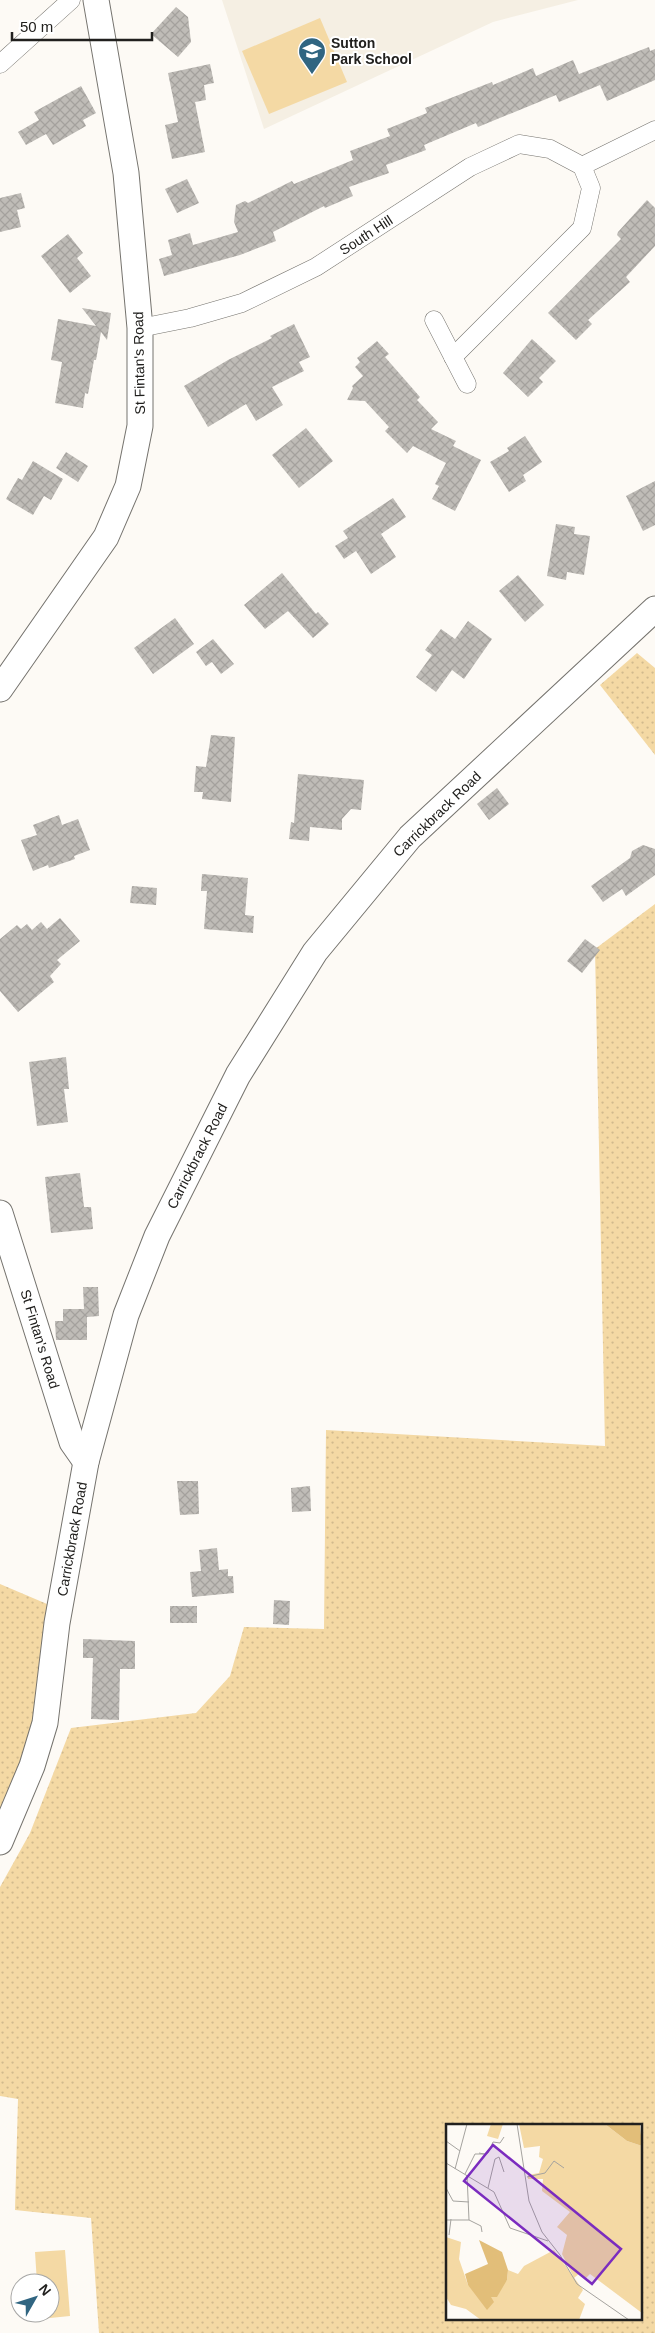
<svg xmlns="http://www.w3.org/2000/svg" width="655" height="2333" viewBox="0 0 655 2333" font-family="Helvetica,sans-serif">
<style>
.built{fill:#f5efe3}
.grass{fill:url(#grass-dots);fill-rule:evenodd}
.pitch{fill:#f4d9a4}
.building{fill:url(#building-cross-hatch)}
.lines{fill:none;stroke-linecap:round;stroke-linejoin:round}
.street-casing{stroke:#75736e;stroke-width:19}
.secondary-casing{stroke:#75736e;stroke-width:27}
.street{stroke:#fff;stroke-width:18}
.secondary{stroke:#fff;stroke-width:25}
.labels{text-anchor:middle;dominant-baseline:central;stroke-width:4;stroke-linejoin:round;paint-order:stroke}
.poi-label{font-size:14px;font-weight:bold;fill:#21201e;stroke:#fff;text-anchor:start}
.street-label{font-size:14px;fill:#21201e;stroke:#fff}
.inset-road{fill:none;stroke:#a5a39f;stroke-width:1}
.view{fill:#7b2cbf;fill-opacity:0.15;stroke:#7b2cbf;stroke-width:2.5}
.inset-edge{fill:none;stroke:#21201e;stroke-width:2.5}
</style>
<defs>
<pattern id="grass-dots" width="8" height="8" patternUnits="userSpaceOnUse" patternTransform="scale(1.25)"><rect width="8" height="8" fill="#f4d9a4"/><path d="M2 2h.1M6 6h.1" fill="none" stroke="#d1ba8d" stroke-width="1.8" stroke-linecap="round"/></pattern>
<pattern id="building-cross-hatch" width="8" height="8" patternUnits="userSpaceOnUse" patternTransform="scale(1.25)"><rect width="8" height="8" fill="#bfbcb7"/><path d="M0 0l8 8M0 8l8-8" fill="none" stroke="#a4a19d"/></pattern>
</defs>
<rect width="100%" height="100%" fill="#fdfaf5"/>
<path class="built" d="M222 0H578L493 22 264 129Z"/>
<g class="grass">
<path d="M637 653 655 668V755L600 685Z"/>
<path d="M655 904V2333H99L91 2218 15 2210 18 2099 0 2096V1887L30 1833 71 1728 196 1713 230 1676 244 1627 324 1629 326 1430 605 1446 595 949ZM448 2126H641V2319H448Z"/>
<path d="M0 1584 47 1604 40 1713 0 1813Z"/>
</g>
<g class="pitch">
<path d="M320 18 347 82 269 114 242 51Z"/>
<path d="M65 2250 70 2316 40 2319V2313H50V2283H37L35 2252Z"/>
</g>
<g class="building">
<path d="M176 7 188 17 191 42 178 57 151 34Z"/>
<path d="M649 47 650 51 655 49V80L607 101 600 85 559 102 556 95 478 127 476 123 424 145 426 150 386 165 389 173 349 187 353 196 325 208 324 206 273 232 276 241 240 255 164 276 159 259 172 255 168 240 190 233 193 245 238 232 234 222 236 205 245 201 248 203 292 181 294 184 353 160 350 151 390 136 387 129 427 113 425 108 492 82 493 85 533 68 536 76 573 60 579 74Z"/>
<path d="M210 64 214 83 204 85 206 100 195 102 205 152 172 159 165 125 178 122 168 73Z"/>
<path d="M81 86 96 113 83 120 86 126 53 145 46 134 26 145 18 132 39 120 34 112Z"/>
<path d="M187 179 199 203 177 213 165 189Z"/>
<path d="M21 193 25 208 17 210 21 227 0 232V198Z"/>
<path d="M647 200 655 208V246L626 277 630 282 588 320 592 324 576 340 548 313 621 239 617 235 618 232Z"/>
<path d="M68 234 83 253 77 258 91 276 70 293 41 256Z"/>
<path d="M82 308 111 313 107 340 101 332 96 360H94L88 394 85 393 83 408 55 403 62 362 51 360 58 319 96 326Z"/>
<path d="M294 324 310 357 299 362 304 371 272 387 283 405 256 421 246 404 208 427 184 386 228 360 272 338 270 336Z"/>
<path d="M532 339 556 361 539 378 543 382 528 397 503 373Z"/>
<path d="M377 341 389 354 385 357 420 397 417 400 438 422 431 429 456 441 453 446 481 460 455 511 432 499 439 486 435 484 446 463 413 446 407 453 385 431 389 427 365 401 347 400 353 388 352 386 363 376 355 367 360 362 357 358Z"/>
<path d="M306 428 333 461 299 488 272 455Z"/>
<path d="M525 436 542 462 523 475 526 481 509 492 490 462 509 451 507 448Z"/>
<path d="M66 452 88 466 78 482 56 468Z"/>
<path d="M33 461 63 479 51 500 44 496 33 515 6 499 18 478 22 480Z"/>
<path d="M655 481V525L643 531 626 496Z"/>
<path d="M393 498 406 517 381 534 396 557 371 574 356 551 344 559 335 546 348 538 343 531Z"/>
<path d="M556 524 575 527 574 534 590 536 584 575 567 572 566 580 547 576Z"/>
<path d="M282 573 316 614 318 612 329 624 313 638 288 611 265 629 244 605Z"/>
<path d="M518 575 544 605 525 622 499 591Z"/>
<path d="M175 618 194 644 153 674 134 648Z"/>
<path d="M468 621 492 639 464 679 452 670 436 692 416 677 432 655 425 650 441 629 455 639Z"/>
<path d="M213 639 234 664 221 674 212 662 206 666 196 652Z"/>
<path d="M211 735 235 737 231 802 202 799 203 792H194L196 766 206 767Z"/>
<path d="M298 774 364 780 361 810 351 809 342 819V830L310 827 309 841 289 839 291 822 294 823Z"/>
<path d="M497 788 509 804 489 820 477 804Z"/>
<path d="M59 815 62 825 78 819 90 850 74 856 75 859 49 868 48 865 33 871 21 840 37 835 33 825Z"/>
<path d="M643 845 655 849V875L626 896 622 889 603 902 591 886 630 858 632 851Z"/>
<path d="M202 874 248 878 245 915 254 916 253 933 204 929 207 891H201Z"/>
<path d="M132 886 157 888 156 905 130 903Z"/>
<path d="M60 918 80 941 57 960 61 964 50 976 54 982 18 1012 0 991V939L17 925 21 929 27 924 32 930 41 922 47 929Z"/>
<path d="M585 939 600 950 582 973 567 961Z"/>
<path d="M66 1057 69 1089H64L68 1122 37 1126 29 1062Z"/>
<path d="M80 1173 84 1207H91L93 1229 51 1233 45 1177Z"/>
<path d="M83 1287H98L99 1316 87 1317V1340H56L55 1321H63V1309H84Z"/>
<path d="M177 1481H198L199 1514 180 1515Z"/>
<path d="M310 1486 311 1511 292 1512 291 1488Z"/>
<path d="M217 1548 219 1570 228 1569V1576H233L234 1593 192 1597 190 1572 201 1571 199 1550Z"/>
<path d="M274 1600 290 1601 289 1625 273 1624Z"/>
<rect x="170" y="1606" width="27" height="17"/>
<path d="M83 1639 135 1641V1669H120L119 1720 91 1719 93 1658H83Z"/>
</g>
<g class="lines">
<g class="street-casing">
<g id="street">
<path d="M0 64 71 0"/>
<path d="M582 166 655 130"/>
<path d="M434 320 467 384"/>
<path d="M140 328 190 318 242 303 316 267 470 167 519 144 550 149 582 166 591 188 582 228 453 357"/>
</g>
</g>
<g class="secondary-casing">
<g id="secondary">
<path d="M0 689 106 537 128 486 140 426V328L126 173 96 0"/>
<path d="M0 1213 72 1442 86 1462"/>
<path d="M0 1842 32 1766 45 1723 57 1623 86 1462 126 1315 157 1236 238 1075 315 952 410 837 655 609"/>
</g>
</g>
<use href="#street" class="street"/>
<use href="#secondary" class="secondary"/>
</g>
<defs>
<g id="school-pin" transform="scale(1.4375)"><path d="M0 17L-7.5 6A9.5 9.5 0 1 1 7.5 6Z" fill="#306581" stroke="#fff"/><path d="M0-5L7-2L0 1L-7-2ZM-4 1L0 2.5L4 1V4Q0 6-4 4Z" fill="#fff"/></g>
</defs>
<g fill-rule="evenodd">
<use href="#school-pin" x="312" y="51"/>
</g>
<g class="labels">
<g class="poi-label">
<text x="331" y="43">Sutton<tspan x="331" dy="16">Park School</tspan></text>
</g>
<g class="street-label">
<text transform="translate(366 235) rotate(-33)">South Hill</text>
<text transform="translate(139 363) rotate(-91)">St Fintan's Road</text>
<text transform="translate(437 814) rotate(-44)">Carrickbrack Road</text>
<text transform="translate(197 1156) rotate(-63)">Carrickbrack Road</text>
<text transform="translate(40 1339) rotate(73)">St Fintan's Road</text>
<text transform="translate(72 1539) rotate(-80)">Carrickbrack Road</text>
</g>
</g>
<g transform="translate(446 2124)">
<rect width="196" height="196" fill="#fdfaf5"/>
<path d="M73 0H159L181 17 196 22V189L144 150 140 154 134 149 128 154 116 130 121 111 111 103 124 88 96 67 97 55H82V51L93 49 97 35 93 33 94 22 78 24ZM0 113 15 118 13 135 22 161 45 173 61 156 62 146 72 150 78 142 108 126 137 166 132 174 139 180 133 196H35L20 185 5 181 0 173Z" fill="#f4d9a4"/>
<path d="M159 0 194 1 196 22 181 17ZM33 116 56 128 62 146 61 156 51 173H45L48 178 41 186 22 161 19 150 42 140Z" fill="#e2be79"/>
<path d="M45 0H57L52 15 41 12Z" fill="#f4d9a4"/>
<path class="inset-road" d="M0 0H21M71 0 83 77 96 108 114 131 131 160 183 196M0 17 14 27M38 30 42 29 47 18 54 19 58 13M0 39 48 68 64 104 102 117M9 45 21 0M19 50 29 30H38L33 29M81 53 99 49 108 37 118 44M0 64 7 77 23 78M42 64 49 35 53 33 58 48M0 96H23L21 51M23 96 35 102 36 108M3 111 5 95"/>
<path class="view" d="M47 21 175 125 146 160 18 57Z"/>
<rect width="196" height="196" class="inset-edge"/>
</g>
<g transform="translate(35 2298) rotate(51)"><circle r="24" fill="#ffffff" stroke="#a6a6a5"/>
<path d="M0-4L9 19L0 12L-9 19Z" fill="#306581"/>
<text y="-8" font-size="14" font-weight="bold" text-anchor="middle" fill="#21201e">N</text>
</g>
<path d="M12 32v8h140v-8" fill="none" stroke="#21201e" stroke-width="2.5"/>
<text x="20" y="32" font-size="15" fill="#21201e" stroke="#ffffff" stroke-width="4" paint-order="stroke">50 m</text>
</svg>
